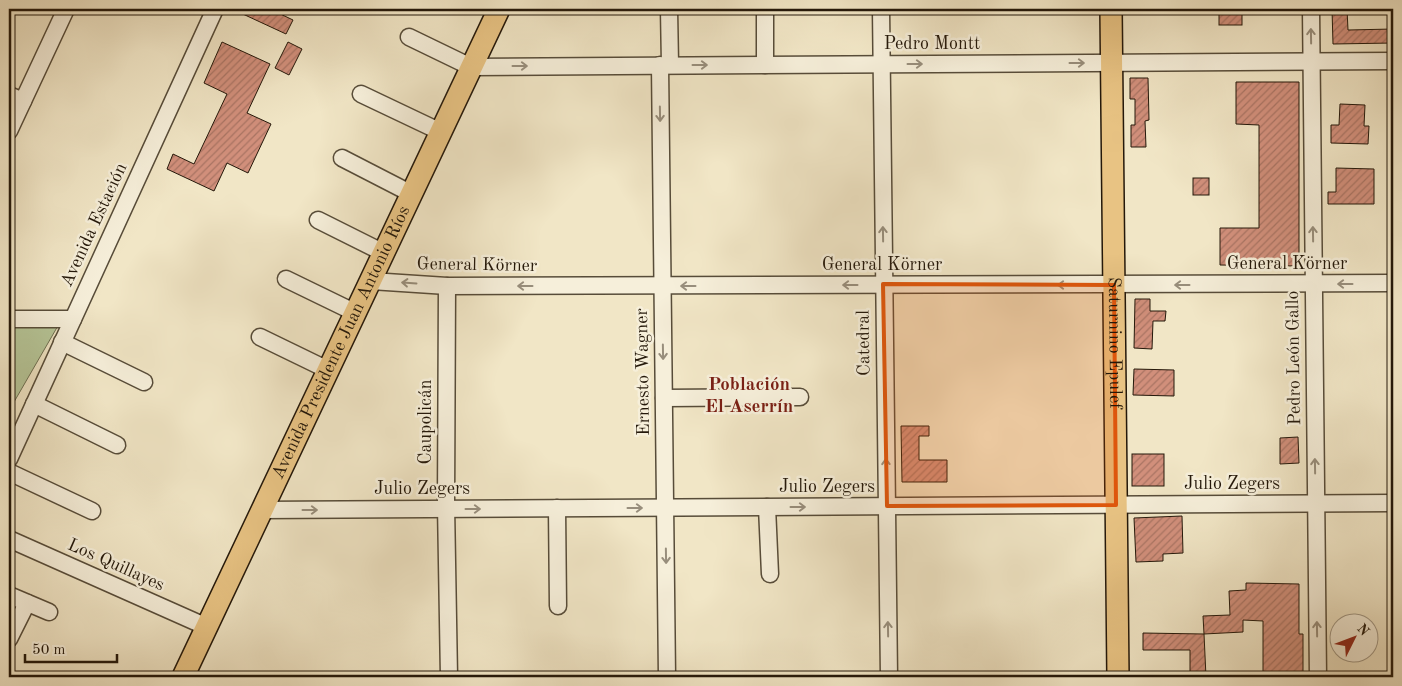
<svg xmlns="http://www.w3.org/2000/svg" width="1402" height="686" viewBox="0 0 1402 686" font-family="'Old Standard TT',serif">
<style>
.green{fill:#b6c698;stroke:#6d6f51}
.building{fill:url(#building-hatch);stroke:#24180a}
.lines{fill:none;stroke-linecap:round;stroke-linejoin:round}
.minor-casing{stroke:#574c39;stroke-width:19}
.major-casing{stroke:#24180a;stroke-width:24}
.minor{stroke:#f6efda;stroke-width:16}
.major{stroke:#e8c383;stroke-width:21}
.oneway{stroke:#988e7c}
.marked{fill:#de560c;fill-opacity:0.2;stroke:#de560c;stroke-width:4;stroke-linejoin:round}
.labels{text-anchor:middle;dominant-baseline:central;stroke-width:5;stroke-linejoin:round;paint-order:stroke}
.street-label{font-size:18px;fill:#24180a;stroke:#f6efda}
.neighbourhood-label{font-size:19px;font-weight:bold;fill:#7a1f14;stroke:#f6efda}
</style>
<defs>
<pattern id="building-hatch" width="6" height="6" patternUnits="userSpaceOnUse" patternTransform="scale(1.25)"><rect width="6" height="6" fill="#d18f7b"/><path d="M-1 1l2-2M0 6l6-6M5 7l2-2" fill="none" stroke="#a97463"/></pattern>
</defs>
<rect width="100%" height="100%" fill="#f1e6c6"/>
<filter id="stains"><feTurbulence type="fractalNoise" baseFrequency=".004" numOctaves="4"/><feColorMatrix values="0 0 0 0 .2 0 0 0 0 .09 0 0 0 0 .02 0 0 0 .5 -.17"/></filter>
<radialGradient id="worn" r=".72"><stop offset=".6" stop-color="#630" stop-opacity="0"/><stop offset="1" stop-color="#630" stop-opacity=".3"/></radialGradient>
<path class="green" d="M59 324 14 402 9 400V325Z"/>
<g class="building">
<path d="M232 9H270L293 20 286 34Z"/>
<rect x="1219" y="9" width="23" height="16"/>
<path d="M1332 9H1347L1348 30 1393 29V43L1333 44Z"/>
<path d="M222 42 270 64 247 113 271 124 248 173 227 163 214 191 167 169 173 154 194 164 227 94 204 83Z"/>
<path d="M288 42 302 49 289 75 275 68Z"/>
<path d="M1130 78H1148L1149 120 1145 121 1146 147H1131V125H1135V99H1130Z"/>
<path d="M1236 82H1299V266L1220 265V228H1259V125L1236 124Z"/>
<path d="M1340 104 1365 105 1364 126H1369L1368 144 1331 143V125H1339Z"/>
<path d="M1336 168 1374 169V204H1328V192H1336Z"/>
<rect x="1193" y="178" width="16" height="17"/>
<path d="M1135 299H1150V311H1166L1165 321H1153L1152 349 1134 348Z"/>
<path d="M1134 369 1174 370V396L1133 395Z"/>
<path d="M901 426H929V436H919V460H947V482H902Z"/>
<path d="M1298 437 1299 463 1280 464V438Z"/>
<rect x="1132" y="454" width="32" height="32"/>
<path d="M1182 516 1183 553 1163 554V561L1136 562 1134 518Z"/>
<path d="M1246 583 1299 584V634H1303V677H1263V621L1243 620V632L1204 634 1203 616 1230 615 1229 591 1246 590Z"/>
<path d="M1143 633 1204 634 1206 677H1190V650H1143Z"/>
</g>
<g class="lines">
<g class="minor-casing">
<g id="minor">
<path d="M669 9 670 65"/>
<path d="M765 9V65"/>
<path d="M881 9 889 677"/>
<path d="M1311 9 1318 677"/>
<path d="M409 37 471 67 1393 61"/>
<path d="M660 65 667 677"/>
<path d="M361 94 441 132"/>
<path d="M9 95 23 101"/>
<path d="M9 131 66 9"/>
<path d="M342 158 412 194"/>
<path d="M318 220 384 253"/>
<path d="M286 279 356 313"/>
<path d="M371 281 447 286 1393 283"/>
<path d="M447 286 446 505 449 677"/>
<path d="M9 319H73"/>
<path d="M260 337 328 370"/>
<path d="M62 342 144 382"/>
<path d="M664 398 800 397"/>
<path d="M34 404 117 445"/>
<path d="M9 459 215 9"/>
<path d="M9 472 92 511"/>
<path d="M767 507 770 574"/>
<path d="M557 508 558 606"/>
<path d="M261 510 1393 503"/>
<path d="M9 539 207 627"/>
<path d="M9 595 49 612"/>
<path d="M9 639 27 603"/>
</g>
</g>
<g class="major-casing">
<g id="major">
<path id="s1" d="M1111 9 1118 677"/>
<path id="s2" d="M183 677 499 9"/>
</g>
</g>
<use href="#minor" class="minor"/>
<use href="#major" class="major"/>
</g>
<defs><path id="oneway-shaft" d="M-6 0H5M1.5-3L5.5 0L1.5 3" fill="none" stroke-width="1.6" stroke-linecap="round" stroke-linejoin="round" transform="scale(1.25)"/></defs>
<g class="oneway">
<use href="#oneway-shaft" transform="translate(1311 36) rotate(-91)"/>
<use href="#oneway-shaft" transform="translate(1077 63)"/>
<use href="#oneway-shaft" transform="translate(915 64)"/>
<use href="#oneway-shaft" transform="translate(700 65)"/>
<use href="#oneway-shaft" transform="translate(520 66)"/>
<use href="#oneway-shaft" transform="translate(660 114) rotate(89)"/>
<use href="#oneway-shaft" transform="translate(883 234) rotate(-91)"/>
<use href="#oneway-shaft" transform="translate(1313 234) rotate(-91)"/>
<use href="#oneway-shaft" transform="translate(409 283) rotate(-176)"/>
<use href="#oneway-shaft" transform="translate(1345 284) rotate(180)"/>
<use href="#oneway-shaft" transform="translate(850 285) rotate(180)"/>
<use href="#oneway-shaft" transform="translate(1065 285) rotate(-180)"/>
<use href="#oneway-shaft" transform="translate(1182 285) rotate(180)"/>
<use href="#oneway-shaft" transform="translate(525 286) rotate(180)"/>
<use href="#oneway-shaft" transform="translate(688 286) rotate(180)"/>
<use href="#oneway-shaft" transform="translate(663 352) rotate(89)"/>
<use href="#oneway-shaft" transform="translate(886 466) rotate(-91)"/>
<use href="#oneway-shaft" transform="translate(1315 466) rotate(-91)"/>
<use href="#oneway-shaft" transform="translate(798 507)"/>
<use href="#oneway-shaft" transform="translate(635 508)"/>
<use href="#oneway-shaft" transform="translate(473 509)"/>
<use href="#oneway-shaft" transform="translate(310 510)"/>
<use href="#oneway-shaft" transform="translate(666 556) rotate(89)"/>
<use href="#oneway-shaft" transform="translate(888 629) rotate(-91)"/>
<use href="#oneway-shaft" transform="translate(1317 629) rotate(-91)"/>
</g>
<path class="marked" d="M883 284 1114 285 1116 505 887 506Z"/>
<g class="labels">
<g class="street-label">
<text x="932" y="44">Pedro Montt</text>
<text transform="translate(94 225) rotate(-65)">Avenida Estación</text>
<text x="1287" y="264">General Körner</text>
<text transform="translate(477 265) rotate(1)">General Körner</text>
<text x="882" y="265">General Körner</text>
<text stroke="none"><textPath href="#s2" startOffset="370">Avenida Presidente Juan Antonio Ríos</textPath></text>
<text transform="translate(864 343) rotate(-91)">Catedral</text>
<text stroke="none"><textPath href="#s1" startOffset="334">Saturnino Epulef</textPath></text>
<text transform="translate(1294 358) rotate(-91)">Pedro León Gallo</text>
<text transform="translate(643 372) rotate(-91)">Ernesto Wagner</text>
<text transform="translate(426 422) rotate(-90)">Caupolicán</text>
<text x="1232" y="484">Julio Zegers</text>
<text x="827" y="487">Julio Zegers</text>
<text x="422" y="489">Julio Zegers</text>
<text transform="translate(116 565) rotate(24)">Los Quillayes</text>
</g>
<g class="neighbourhood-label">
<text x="749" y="385">Población<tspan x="749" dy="22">El Aserrín</tspan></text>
</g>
</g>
<rect width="1402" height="686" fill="none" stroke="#f1e6c6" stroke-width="30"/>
<rect x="10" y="10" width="1382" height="666" fill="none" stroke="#24180a" stroke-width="2.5"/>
<rect x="15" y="15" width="1372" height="656" fill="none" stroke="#24180a"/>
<g transform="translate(1354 638) rotate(48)"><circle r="24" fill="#f6efda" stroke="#a29987"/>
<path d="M0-4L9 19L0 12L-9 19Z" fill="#8f2418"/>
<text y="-8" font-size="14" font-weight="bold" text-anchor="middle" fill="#24180a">N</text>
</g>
<path d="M25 654v8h92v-8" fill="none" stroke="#24180a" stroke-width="2.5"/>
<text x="32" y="654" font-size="15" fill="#24180a" stroke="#f6efda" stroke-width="4" paint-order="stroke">50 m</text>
<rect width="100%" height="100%" filter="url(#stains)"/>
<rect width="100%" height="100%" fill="url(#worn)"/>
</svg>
